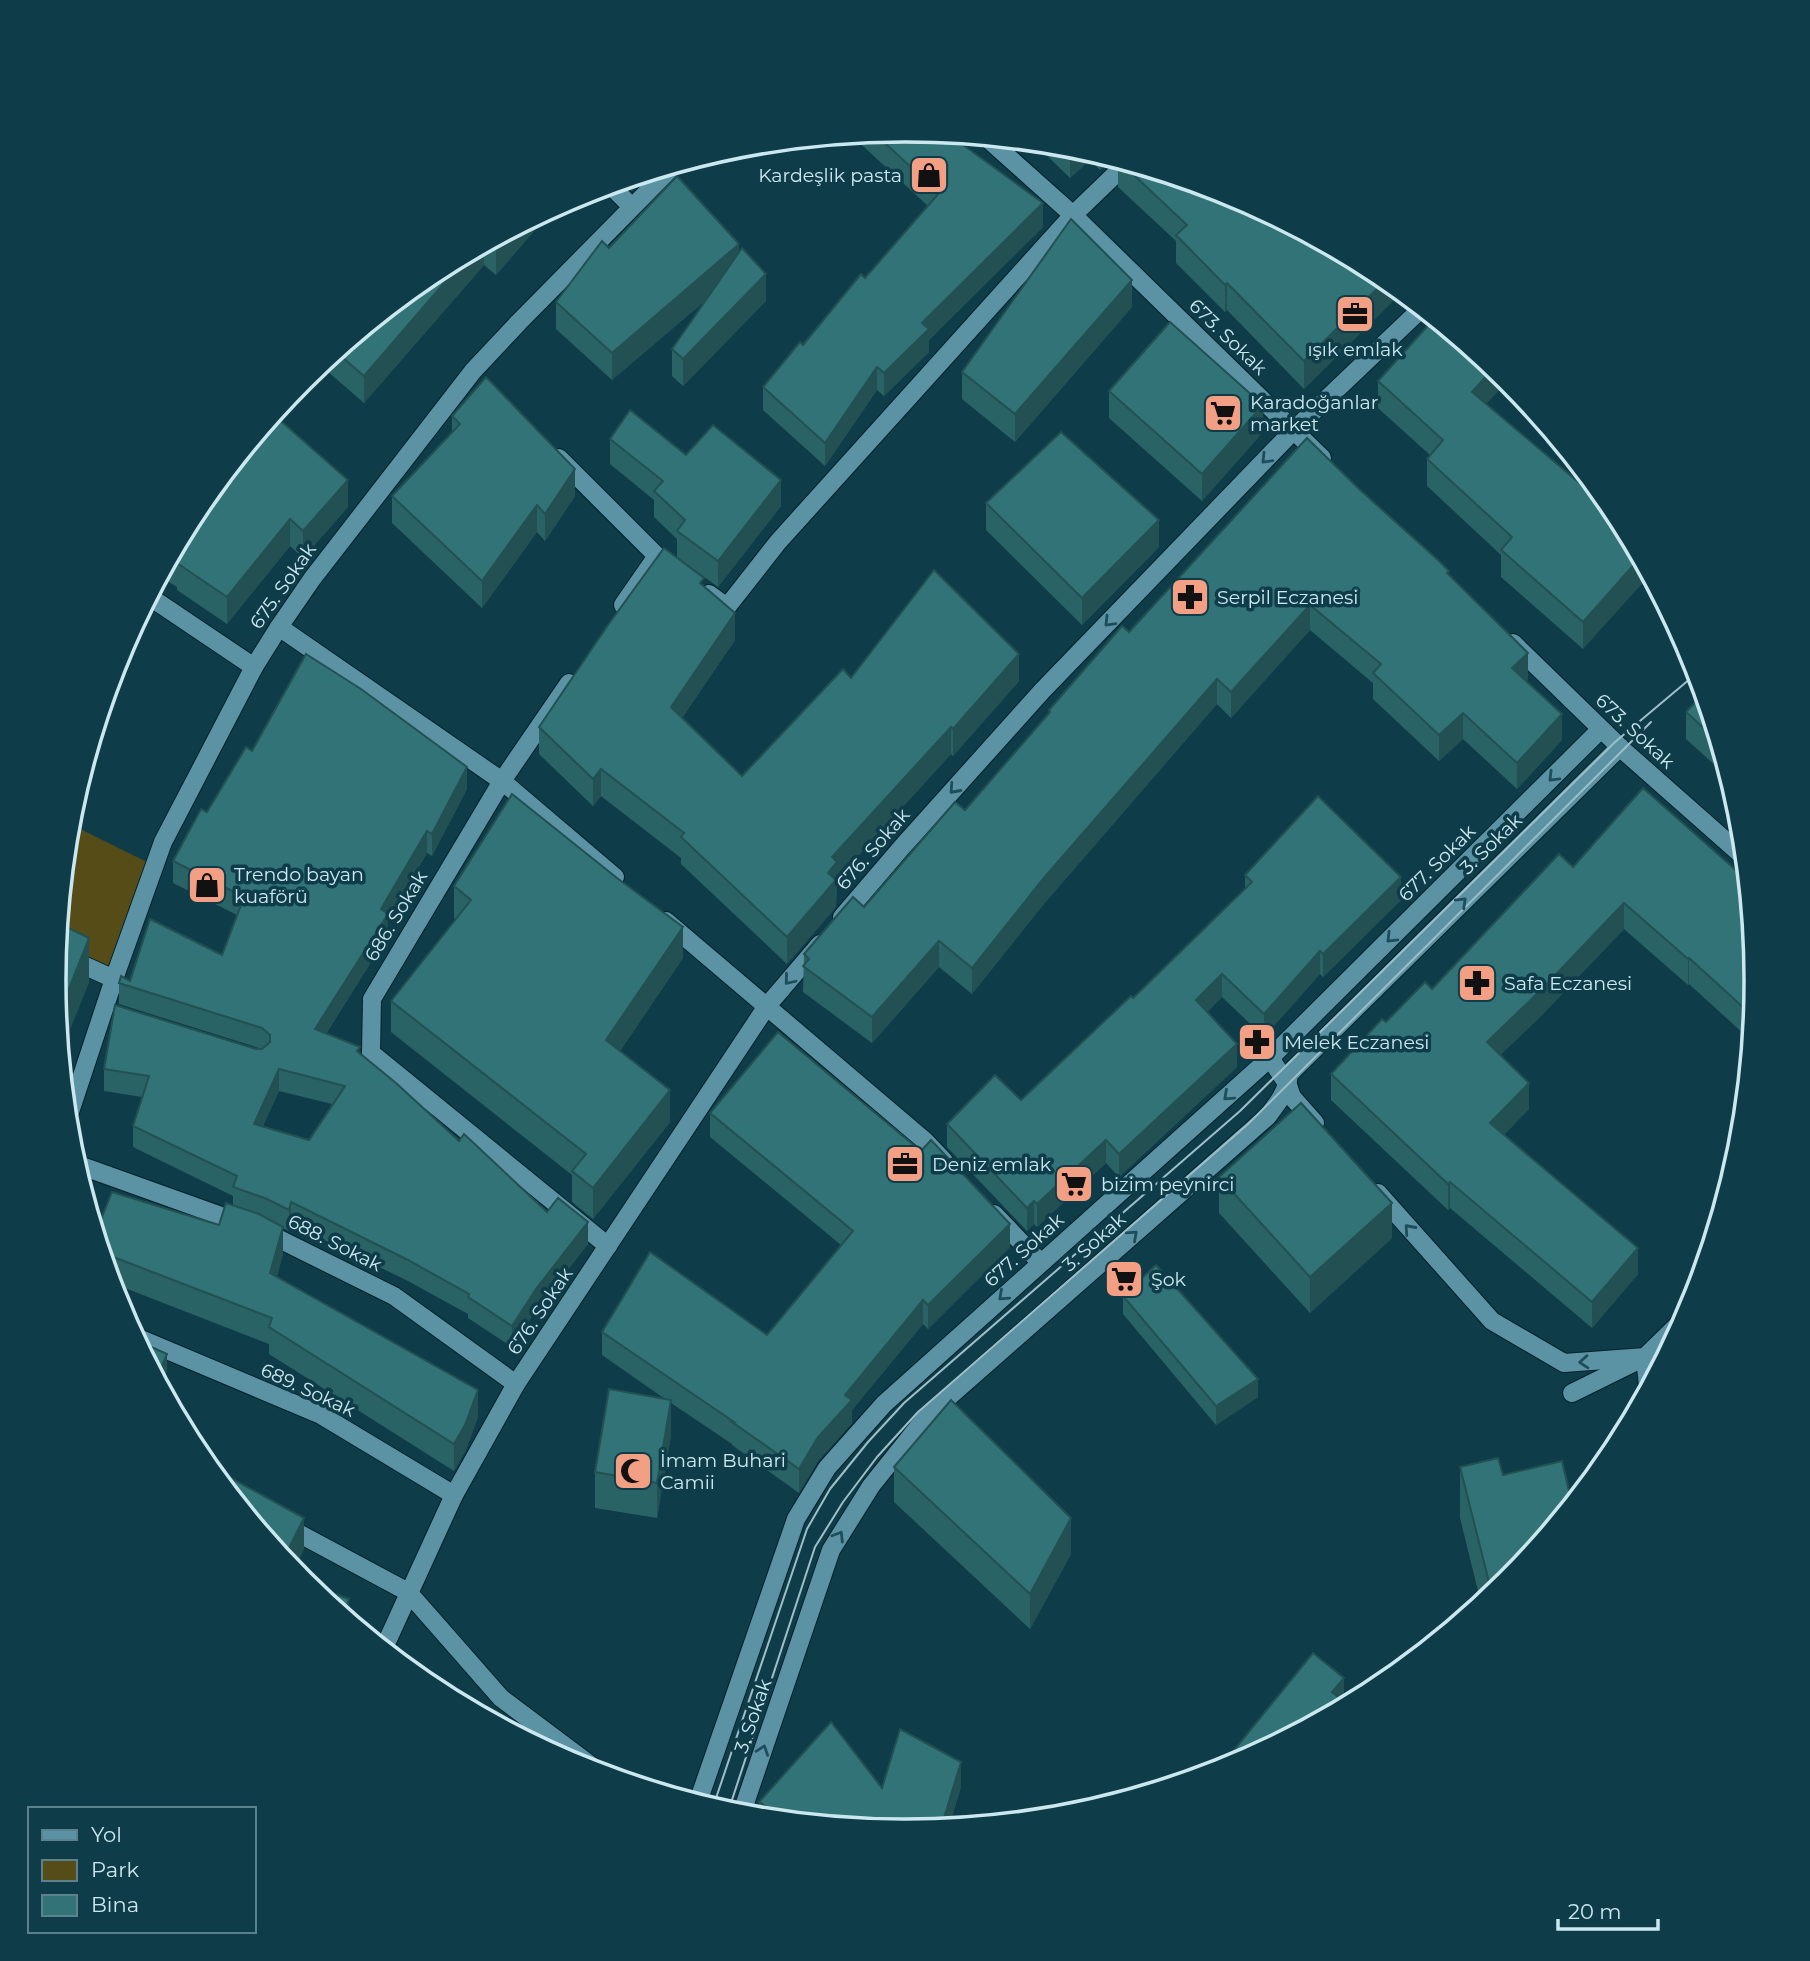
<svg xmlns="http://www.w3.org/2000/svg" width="1810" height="1961" viewBox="0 0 1810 1961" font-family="Montserrat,sans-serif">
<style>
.green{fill:#554c18}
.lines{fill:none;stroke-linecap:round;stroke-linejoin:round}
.street-casing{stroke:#03222a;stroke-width:20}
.secondary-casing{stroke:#03222a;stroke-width:20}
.street{stroke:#5b93a5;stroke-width:18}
.secondary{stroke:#5b93a5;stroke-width:18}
.tram{stroke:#9ebfc9;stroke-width:2}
.wall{fill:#2a6365;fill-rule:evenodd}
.shaded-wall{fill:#225053}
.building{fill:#317376;stroke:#225053;stroke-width:2;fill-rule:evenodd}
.oneway{stroke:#1e4d5b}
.labels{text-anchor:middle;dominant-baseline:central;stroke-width:7;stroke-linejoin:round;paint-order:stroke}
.poi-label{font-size:19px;fill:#cbe8f1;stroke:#0f3c49;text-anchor:start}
.street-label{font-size:19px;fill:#cbe8f1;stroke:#0f3c49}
.rim{fill:none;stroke:#cbe8f1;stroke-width:3.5}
</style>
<rect width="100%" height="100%" fill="#0f3c49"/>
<path class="green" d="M70 824 155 866 114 979 57 953Z"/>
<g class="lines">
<g class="street-casing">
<g id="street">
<path d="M987 138 1073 215 1322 458"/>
<path d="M610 185 632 207"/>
<path d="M559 458 657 556 675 569"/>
<path d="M709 594 727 607 778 542 1073 215 1127 163"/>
<path d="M150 597 254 667"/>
<path d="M623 605 657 556"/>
<path d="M279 627 502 781 615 877"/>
<path d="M1513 643 1624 751 1744 857"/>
<path d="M569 683 502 781 372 999 371 1053 608 1246"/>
<path d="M842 917 902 847 1042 691 1294 430 1421 309"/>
<path d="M666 921 924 1140 944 1161"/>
<path d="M57 953 114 979"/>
<path d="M1270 1058 1288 1085 1292 1097 1315 1123"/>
<path d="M68 1118 114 979 163 842 254 667 279 627 312 579 473 371 519 322 673 166"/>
<path d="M76 1164 263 1231 394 1296 516 1384"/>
<path d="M1378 1193 1492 1321 1564 1363 1645 1357 1685 1318"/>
<path d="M994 1214 1041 1263"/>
<path d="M136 1337 321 1415 454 1495"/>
<path d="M1572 1393 1645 1357 1648 1386"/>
<path d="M285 1526 408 1592 501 1698 601 1773"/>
<path d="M384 1648 454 1495 516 1384 767 1006 820 944"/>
</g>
</g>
<g class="secondary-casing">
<g id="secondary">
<path d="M698 1802 796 1519 827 1468 884 1404 1270 1058 1601 729"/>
<path d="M741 1815 831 1550 871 1486 927 1416 1267 1117C1278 1103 1287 1092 1289 1074L1620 747"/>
</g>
</g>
<use href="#street" class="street"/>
<use href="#secondary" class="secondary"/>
<g class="tram">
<path d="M713 1807 807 1529 830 1489 868 1442 904 1403 1240 1111 1615 742 1697 673"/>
<path d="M728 1812 815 1547 843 1502 877 1457 918 1412 1248 1124 1651 722"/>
</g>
</g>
<g class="wall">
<path d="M905 130 958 135V142L1043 227 929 340V352L884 396 877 390 825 466 763 410V387L865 278 928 206 851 135Z"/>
<path d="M1033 142 1071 146 1115 159 1106 168 1104 166 1100 170 1090 160 1070 178Z"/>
<path d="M1118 160 1378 273 1401 293 1304 389 1227 310 1225 312 1176 263V241L1118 187Z"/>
<path d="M554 208 496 275 484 265 364 403 320 365 433 273Z"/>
<path d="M609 248 739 253 766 301 683 386 672 376V349L707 299 612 380 556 329V302Z"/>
<path d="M1132 307 1015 442 962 399V372Z"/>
<path d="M1508 380 1486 404 1616 514 1583 649 1501 577V555L1427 486V459L1430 455 1378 408V381Z"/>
<path d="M1109 391 1263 432 1202 501 1109 418Z"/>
<path d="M452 416 575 496 545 541 537 532 482 608 392 523V496L452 433Z"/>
<path d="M610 439 686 455 781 506 718 587 677 557V539L654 517V500L610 464Z"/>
<path d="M1359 489 1449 575 1528 679 1526 681 1562 740 1517 789 1463 739 1439 761 1373 699V683L1310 630 1231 718 1217 704 1043 905 972 994 939 967 872 1043 803 992 804 954 864 907 965 810 1049 714V710L1129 632Z"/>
<path d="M986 503 1159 547 1082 625 986 530Z"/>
<path d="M348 507 303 558 290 546 227 624 177 590V587L161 577 198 508Z"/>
<path d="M704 587 735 640 682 718 742 776 851 678 1019 681 953 756 951 754 837 879 836 907 787 964 681 864V858L601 796 593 806 539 754V727Z"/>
<path d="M1703 694 1728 777 1686 739V712Z"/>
<path d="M252 751 467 789 432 856 427 853 388 919V935L326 1034 360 1053 459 1141 588 1244 536 1310 512 1347 468 1318V1314L408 1281 291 1224 289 1231 283 1228V1254L277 1276 478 1417 465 1452 454 1471 269 1354V1344L112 1283 96 1232 219 1225 233 1205V1196L133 1147V1126L142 1097 104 1091V1069L262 1049 119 1004V983L130 981 222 955 237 915 173 883V861L207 812ZM279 1091 332 1104 309 1140 263 1126Z"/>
<path d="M1573 867 1746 879 1745 1035 1689 984 1688 985 1624 929 1542 1015 1500 1055 1529 1109 1504 1135 1638 1274 1592 1328 1450 1208 1448 1210 1331 1100V1074L1386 1022 1432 989Z"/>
<path d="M1245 875 1401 900 1323 977 1320 974 1264 1037 1222 997 1207 1012 1237 1067 1119 1177 1106 1163 1037 1227 1034 1224 1027 1231 947 1147V1124L1021 1100 1133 998 1245 889Z"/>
<path d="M454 886 683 958 620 1051 670 1122 593 1219 572 1202V1175L391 1032V1001L456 919 454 918Z"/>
<path d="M710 1113 1010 1247 928 1329 923 1324 852 1410V1423L818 1461 799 1493 732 1445V1444L671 1403V1435L657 1518 595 1508V1472L665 1399 602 1355V1332L767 1335 841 1245 710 1137Z"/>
<path d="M1219 1177 1392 1238 1310 1313 1219 1213Z"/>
<path d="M1123 1296 1258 1397 1216 1425 1123 1314Z"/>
<path d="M894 1467 1071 1554 1030 1629 894 1502Z"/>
<path d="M1460 1467 1503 1475 1571 1499 1506 1582 1481 1603 1460 1518Z"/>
<path d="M961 1787 951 1820 905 1831 759 1817V1802L882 1788Z"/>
</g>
<g class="shaded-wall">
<path d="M954 135H958V152L952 137Z"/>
<path d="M1074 147 1090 152V160L1070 178V150Z"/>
<path d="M1100 155 1104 156V166L1100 170Z"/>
<path d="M1106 157 1115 159 1106 168Z"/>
<path d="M1043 203V227L929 340V352L884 396V373L922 323Z"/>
<path d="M554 208 496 275V248L510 231Z"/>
<path d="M739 244V271L612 380V353Z"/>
<path d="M484 246V265L364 403V376L470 253Z"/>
<path d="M766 274V301L683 386V359Z"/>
<path d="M1132 280V307L1015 442V414Z"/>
<path d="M1386 280 1401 293 1304 389V361Z"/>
<path d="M1227 283V310L1225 312V285Z"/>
<path d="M877 367V390L825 466V443Z"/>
<path d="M1494 368 1508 380 1472 419V392Z"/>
<path d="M1263 405V432L1202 501V474Z"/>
<path d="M575 469V496L545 541V514Z"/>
<path d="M348 480V507L303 558V531Z"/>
<path d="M781 480V506L718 587V561Z"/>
<path d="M537 505V532L482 608V581Z"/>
<path d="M290 519V546L227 624V597Z"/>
<path d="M1159 520V547L1082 625V598Z"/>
<path d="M1639 559 1649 576 1583 649V622Z"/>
<path d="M1310 605V630L1231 718V692Z"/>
<path d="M735 613V640L671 734V707Z"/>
<path d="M1528 653V679L1512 694V668Z"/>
<path d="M1019 654V681L953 756V729Z"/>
<path d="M1217 679V704L1043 905 972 994V968L1043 879Z"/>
<path d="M1463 713V739L1439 761V735Z"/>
<path d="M1562 714V740L1517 789V763Z"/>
<path d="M951 727V754L837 879 836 907 787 964V937L828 873 832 857Z"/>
<path d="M467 767V789L432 856V834Z"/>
<path d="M601 769V796L593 806V779Z"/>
<path d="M427 831V853L388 919V935L315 1051V1029L381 909Z"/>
<path d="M1401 877V900L1323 977V954Z"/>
<path d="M1624 903V929L1542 1015 1487 1068V1042Z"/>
<path d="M683 927V958L606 1072V1040Z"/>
<path d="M89 938V983L61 1052 58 1016Z"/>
<path d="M939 941V967L872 1043V1017Z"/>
<path d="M1320 951V974L1264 1037V1014Z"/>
<path d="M1689 958V984L1688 985V959Z"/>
<path d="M1222 974V997L1196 1023V1000Z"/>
<path d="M1754 997 1751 1027 1745 1035V1009Z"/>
<path d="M1237 1044V1067L1119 1177V1154Z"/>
<path d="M279 1069V1091L254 1145V1124Z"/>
<path d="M1529 1083V1109L1490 1149V1123Z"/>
<path d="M670 1090V1122L593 1219V1188Z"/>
<path d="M1106 1140V1163L1037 1227V1204Z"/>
<path d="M1450 1182V1208L1448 1210V1184Z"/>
<path d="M1034 1201V1224L1027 1231V1208Z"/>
<path d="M291 1202V1224L289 1231V1210Z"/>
<path d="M1392 1203V1238L1310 1313V1277Z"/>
<path d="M588 1222V1244L536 1310 512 1347V1326L536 1289Z"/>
<path d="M1010 1224V1247L928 1329V1305Z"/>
<path d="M283 1227V1254L270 1300V1273Z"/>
<path d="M1638 1248V1274L1592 1328V1302Z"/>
<path d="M923 1300V1324L852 1410V1423L818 1461 799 1493V1469L845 1395Z"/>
<path d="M167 1354V1372L161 1385 157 1377Z"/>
<path d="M1258 1379V1397L1216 1425V1406Z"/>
<path d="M478 1390V1417L465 1452 454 1471V1444Z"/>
<path d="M671 1400V1435L657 1518V1483Z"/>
<path d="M304 1518V1550L294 1570 284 1558Z"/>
<path d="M1071 1518V1554L1030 1629V1594Z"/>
<path d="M349 1599V1619L344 1615Z"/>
<path d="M1344 1678V1706L1332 1692Z"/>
<path d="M961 1762V1787L949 1827 944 1818Z"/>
</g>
<g class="building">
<path d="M905 130 954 135 952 137 1043 203 922 323 929 329 884 373 877 367 825 443 763 387 800 342 803 345 861 274 865 278 939 193 874 133Z"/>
<path d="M1065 146H1071L1074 147 1070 150Z"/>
<path d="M1119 161 1231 195 1378 273 1386 280 1304 361 1227 283 1225 285 1176 235 1187 225Z"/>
<path d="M677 176 739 244 612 353 556 302 602 241 609 248Z"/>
<path d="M1071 219 1132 280 1015 414 962 372Z"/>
<path d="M510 231 496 248 489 243Z"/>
<path d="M742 248 766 274 683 359 672 349Z"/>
<path d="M470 253 364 376 336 352 433 273Z"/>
<path d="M1434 319 1494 368 1472 392 1616 514 1639 559 1583 622 1501 550 1512 537 1427 459 1443 440 1378 381Z"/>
<path d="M1170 322 1263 405 1202 474 1109 391Z"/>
<path d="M486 377 575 469 545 514 537 505 482 581 392 496 460 424 452 416Z"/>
<path d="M630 410 686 455 713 425 781 480 718 561 677 531 685 520 654 491 663 481 610 439Z"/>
<path d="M274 415 348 480 303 531 290 519 227 597 177 563 178 561 172 557 198 508Z"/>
<path d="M1061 432 1159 520 1082 598 986 503Z"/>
<path d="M1307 438 1359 489 1438 560 1449 571 1447 573 1528 653 1512 668 1562 714 1517 763 1463 713 1439 735 1373 673 1381 664 1310 605 1231 692 1217 679 1043 879 972 968 939 941 872 1017 803 966 809 959 804 954 853 897 864 907 955 802 965 810 1050 712 1049 710 1122 626 1129 632Z"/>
<path d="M664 548 704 578 700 583 735 613 671 707 742 776 843 669 851 678 934 570 1019 654 953 729 951 727 832 857 837 862 828 873 836 880 787 937 681 837 684 833 601 769 593 779 539 727 608 625Z"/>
<path d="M306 654 361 689 467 767 432 834 427 831 381 909 388 914 315 1029 360 1047 357 1051 396 1083 459 1141 464 1134 547 1212 558 1198 588 1222 536 1289 512 1326 468 1297 469 1294 408 1260 291 1202 289 1210 267 1199 233 1187 237 1176 133 1126 149 1076 104 1069 115 1005 256 1049H262L270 1042V1035L262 1028 119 983 121 976 130 981 150 919 222 955 244 897 173 861 201 809 207 812 246 747 252 751ZM279 1069 345 1086 309 1140 254 1124Z"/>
<path d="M1703 694 1717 740 1686 712Z"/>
<path d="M1643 788 1746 879 1756 981 1754 997 1745 1009 1689 958 1688 959 1624 903 1542 989 1487 1042 1529 1083 1490 1123 1638 1248 1592 1302 1450 1182 1448 1184 1331 1074 1382 1019 1386 1022 1425 982 1432 989 1559 854 1573 867Z"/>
<path d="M512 794 617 878 683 927 606 1040 670 1090 593 1188 572 1171 586 1154 391 1001 471 900 454 886Z"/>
<path d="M1318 796 1401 877 1323 954 1320 951 1264 1014 1222 974 1196 1000 1237 1044 1119 1154 1106 1140 1037 1204 1034 1201 1027 1208 947 1124 995 1075 1021 1100 1131 996 1133 998 1252 882 1245 875Z"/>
<path d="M60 924 89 938 58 1016 54 981Z"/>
<path d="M778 1032 921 1151 931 1140 1010 1224 928 1305 923 1300 845 1395 852 1400 818 1437 799 1469 732 1422H734L602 1332 650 1252 767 1335 853 1231 710 1113Z"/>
<path d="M1301 1103 1392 1203 1310 1277 1219 1177Z"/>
<path d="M112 1192 219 1225 226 1203 259 1214 283 1227 270 1273 478 1390 465 1425 454 1444 269 1327 272 1318 103 1253 96 1232Z"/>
<path d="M1156 1265 1258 1379 1216 1406 1123 1296Z"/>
<path d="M138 1341 167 1354 157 1377Z"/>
<path d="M609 1389 671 1400 657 1483 595 1472Z"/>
<path d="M951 1400 1071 1518 1030 1594 894 1467Z"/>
<path d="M1498 1458 1503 1475 1562 1461 1571 1499 1576 1498 1506 1582 1492 1594 1460 1467Z"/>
<path d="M218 1471 304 1518 284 1558 216 1476Z"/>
<path d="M306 1584 349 1599 344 1615Z"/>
<path d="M1313 1653 1344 1678 1332 1692 1347 1704 1230 1767 1217 1771Z"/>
<path d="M831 1722 882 1788 900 1729 961 1762 944 1818 974 1824 905 1831 789 1820 759 1802Z"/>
</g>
<defs><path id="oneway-chevron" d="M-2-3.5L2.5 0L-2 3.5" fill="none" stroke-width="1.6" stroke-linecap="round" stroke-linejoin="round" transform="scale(1.75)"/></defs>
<g class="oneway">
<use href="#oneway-chevron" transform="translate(1266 459) rotate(134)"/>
<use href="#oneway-chevron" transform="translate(1109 622) rotate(134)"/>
<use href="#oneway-chevron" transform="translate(1553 777) rotate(135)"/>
<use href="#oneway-chevron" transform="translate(954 789) rotate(132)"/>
<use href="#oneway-chevron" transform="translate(1462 902) rotate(-44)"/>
<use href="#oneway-chevron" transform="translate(1391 938) rotate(135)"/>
<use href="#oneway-chevron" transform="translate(789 980) rotate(130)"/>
<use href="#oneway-chevron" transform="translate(1228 1096) rotate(138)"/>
<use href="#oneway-chevron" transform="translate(1409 1229) rotate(-132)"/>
<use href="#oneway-chevron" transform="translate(1133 1235) rotate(-42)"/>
<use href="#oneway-chevron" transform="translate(1003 1296) rotate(138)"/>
<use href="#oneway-chevron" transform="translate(1584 1362) rotate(176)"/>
<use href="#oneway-chevron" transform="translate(839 1536) rotate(-58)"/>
<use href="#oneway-chevron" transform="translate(763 1750) rotate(-71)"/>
</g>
<defs>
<g id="shop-square" transform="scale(2.0125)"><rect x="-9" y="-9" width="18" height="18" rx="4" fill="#f39f83" stroke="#0f3c49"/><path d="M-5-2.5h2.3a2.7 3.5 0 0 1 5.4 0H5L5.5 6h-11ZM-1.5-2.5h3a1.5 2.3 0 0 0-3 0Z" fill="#111"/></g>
<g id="office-square" transform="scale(2.0125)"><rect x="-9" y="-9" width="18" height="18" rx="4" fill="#f39f83" stroke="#0f3c49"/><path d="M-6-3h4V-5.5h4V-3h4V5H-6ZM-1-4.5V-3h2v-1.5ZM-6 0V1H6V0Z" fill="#111"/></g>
<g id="supermarket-square" transform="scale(2.0125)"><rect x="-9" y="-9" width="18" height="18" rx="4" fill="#f39f83" stroke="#0f3c49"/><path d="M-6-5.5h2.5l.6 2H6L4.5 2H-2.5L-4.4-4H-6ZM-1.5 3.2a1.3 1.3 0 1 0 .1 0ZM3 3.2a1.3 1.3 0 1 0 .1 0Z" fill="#111"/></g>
<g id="pharmacy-square" transform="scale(2.0125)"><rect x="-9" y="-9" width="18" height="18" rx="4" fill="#f39f83" stroke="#0f3c49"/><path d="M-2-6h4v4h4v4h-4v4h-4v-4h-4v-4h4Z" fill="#111"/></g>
<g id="mosque-square" transform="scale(2.0125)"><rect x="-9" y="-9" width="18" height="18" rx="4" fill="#f39f83" stroke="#0f3c49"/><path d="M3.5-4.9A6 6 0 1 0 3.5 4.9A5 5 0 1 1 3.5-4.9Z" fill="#111"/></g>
</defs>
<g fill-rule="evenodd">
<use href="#shop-square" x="929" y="175"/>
<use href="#office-square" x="1355" y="314"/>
<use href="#supermarket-square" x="1223" y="413"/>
<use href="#pharmacy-square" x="1190" y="597"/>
<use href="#shop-square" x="207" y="885"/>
<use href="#pharmacy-square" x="1477" y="983"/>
<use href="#pharmacy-square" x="1257" y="1042"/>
<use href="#office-square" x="905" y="1164"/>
<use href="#supermarket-square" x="1074" y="1184"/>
<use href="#supermarket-square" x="1124" y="1279"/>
<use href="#mosque-square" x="633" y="1471"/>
</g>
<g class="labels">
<g class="poi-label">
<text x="902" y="175" text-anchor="end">Kardeşlik pasta</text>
<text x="1355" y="349" text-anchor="middle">ışık emlak</text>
<text x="1250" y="402">Karadoğanlar<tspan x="1250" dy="22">market</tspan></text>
<text x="1217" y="597">Serpil Eczanesi</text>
<text x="234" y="874">Trendo bayan<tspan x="234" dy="22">kuaförü</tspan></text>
<text x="1504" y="983">Safa Eczanesi</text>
<text x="1284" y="1042">Melek Eczanesi</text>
<text x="932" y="1164">Deniz emlak</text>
<text x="1101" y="1184">bizim peynirci</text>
<text x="1151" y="1279">Şok</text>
<text x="660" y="1460">İmam Buhari<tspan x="660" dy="22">Camii</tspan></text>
</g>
<g class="street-label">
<text transform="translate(1228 337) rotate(44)">673. Sokak</text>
<text transform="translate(283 586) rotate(-55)">675. Sokak</text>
<text transform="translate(1635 731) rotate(43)">673. Sokak</text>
<text transform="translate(1491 844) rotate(-44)">3. Sokak</text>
<text transform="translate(873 849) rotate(-49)">676. Sokak</text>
<text transform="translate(1437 863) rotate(-45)">677. Sokak</text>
<text transform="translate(396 916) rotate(-59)">686. Sokak</text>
<text transform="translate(1094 1242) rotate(-42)">3. Sokak</text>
<text transform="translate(335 1243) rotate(27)">688. Sokak</text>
<text transform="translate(1024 1250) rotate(-42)">677. Sokak</text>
<text transform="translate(540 1311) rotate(-56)">676. Sokak</text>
<text transform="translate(308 1390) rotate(25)">689. Sokak</text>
<text transform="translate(753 1716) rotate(-71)">3. Sokak</text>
</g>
</g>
<path d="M0 0H1810V1961H0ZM904 142H906A838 838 0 0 1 1744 980V981A838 838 0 0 1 906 1819H904A838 838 0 0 1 66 981V980A838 838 0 0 1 904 142Z" fill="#0f3c49" fill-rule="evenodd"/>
<path class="rim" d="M904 142H906A838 838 0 0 1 1744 980V981A838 838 0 0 1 906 1819H904A838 838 0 0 1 66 981V980A838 838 0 0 1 904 142Z"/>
<rect x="28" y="1807" width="228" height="126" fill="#0f3c49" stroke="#5a818c" stroke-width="2"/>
<rect x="42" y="1830" width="35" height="10" fill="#5b93a5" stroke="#5a818c" stroke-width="2"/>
<text x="91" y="1842" font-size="21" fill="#cbe8f1">Yol</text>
<rect x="42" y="1860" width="35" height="21" fill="#554c18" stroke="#5a818c" stroke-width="2"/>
<text x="91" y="1877" font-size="21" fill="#cbe8f1">Park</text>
<rect x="42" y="1895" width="35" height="21" fill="#317376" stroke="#5a818c" stroke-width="2"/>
<text x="91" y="1912" font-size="21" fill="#cbe8f1">Bina</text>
<path d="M1558 1919v10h100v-10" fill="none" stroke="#cbe8f1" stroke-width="3.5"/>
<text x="1568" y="1919" font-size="21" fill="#cbe8f1" stroke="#0f3c49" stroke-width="5" paint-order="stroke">20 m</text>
</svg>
